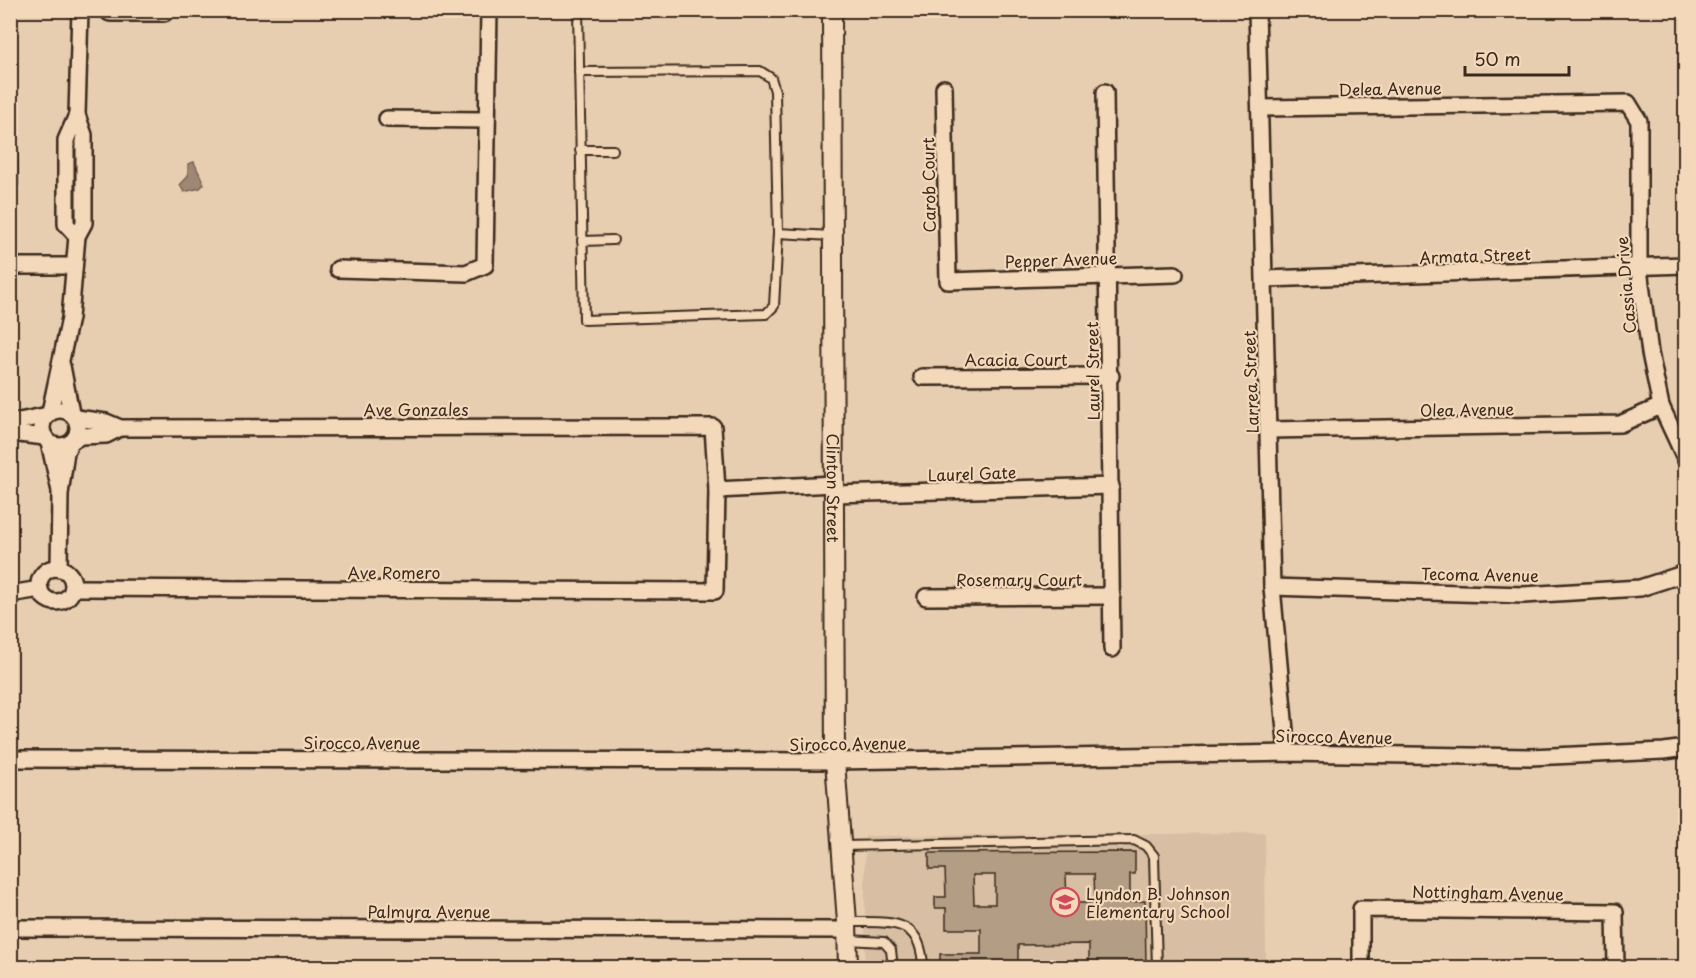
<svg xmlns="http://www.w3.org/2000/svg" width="1696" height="978" viewBox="0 0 1696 978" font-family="'Playpen Sans',sans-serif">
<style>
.built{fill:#d8bfa4}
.water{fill:#9f8873;stroke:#776251;stroke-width:1.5}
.building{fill:#b49d85;stroke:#3b2a1e;stroke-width:1.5;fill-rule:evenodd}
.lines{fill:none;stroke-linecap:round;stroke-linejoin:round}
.service-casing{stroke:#3b2a1e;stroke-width:12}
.minor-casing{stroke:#3b2a1e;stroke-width:20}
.tertiary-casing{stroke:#3b2a1e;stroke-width:22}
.secondary-casing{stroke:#3b2a1e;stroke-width:26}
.service{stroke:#f3d8ba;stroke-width:8}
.minor{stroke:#f3d8ba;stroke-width:15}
.tertiary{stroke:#f3d8ba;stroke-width:18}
.secondary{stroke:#f3d8ba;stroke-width:21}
.labels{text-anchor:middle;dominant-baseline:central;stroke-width:4.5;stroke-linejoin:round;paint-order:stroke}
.street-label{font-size:16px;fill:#3b2a1e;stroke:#f3d8ba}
.poi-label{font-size:16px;fill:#3b2a1e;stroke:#f3d8ba;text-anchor:start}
</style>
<rect width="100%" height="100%" fill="#e8ceb1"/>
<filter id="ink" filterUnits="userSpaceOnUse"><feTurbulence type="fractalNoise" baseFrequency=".0167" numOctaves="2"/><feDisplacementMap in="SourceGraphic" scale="12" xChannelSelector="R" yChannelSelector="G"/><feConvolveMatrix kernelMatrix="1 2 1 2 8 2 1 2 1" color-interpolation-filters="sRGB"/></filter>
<g filter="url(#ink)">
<path class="built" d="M1265 833 1266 967H865V836Z"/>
<path class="water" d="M194 162 204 184 200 188 184 192 180 185 188 176V164Z"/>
<path class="building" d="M1135 852V874H1130V902L1145 901 1146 968H1089V944L1018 945V968H940V954H981V929H946V908H935V897H946L945 869H929V853ZM1066 874H1094L1095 903H1067ZM973 875H995V904H974Z"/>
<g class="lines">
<g class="service-casing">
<g id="service">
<path d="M578 10 584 320 766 314 774 306 778 233 832 236"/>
<path d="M10 45 13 184"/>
<path d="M579 72 760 71 771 78 775 91 778 233"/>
<path d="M580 150H613"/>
<path d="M582 241 613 240"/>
<path d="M842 846 1134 840 1146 846 1154 856 1157 968"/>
<path d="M847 922C888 923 922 915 923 968"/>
<path d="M848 940 884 942 891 950 893 968"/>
</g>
</g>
<g class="minor-casing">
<g id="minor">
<path d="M1257 10 1272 587 1287 753"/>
<path d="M944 88 948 281 1175 274"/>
<path d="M1105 92 1112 649"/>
<path d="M1260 108 1628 103 1639 121V269L1650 353 1661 406 1686 460"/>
<path d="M387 119 487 120"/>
<path d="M77 236 66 224V140L77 115"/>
<path d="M10 266H73"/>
<path d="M338 269 466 273 485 265 489 10"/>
<path d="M1265 279 1686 265"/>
<path d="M62 366 71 413"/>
<path d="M922 377 1111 376"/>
<circle cx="60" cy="428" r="18"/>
<path d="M50 412 70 318 77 236 84 223V135L77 115 80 10"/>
<path d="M10 423 48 415"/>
<path d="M1269 430 1620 424 1661 406"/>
<path d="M10 433 45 437"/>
<path d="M75 439 81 436 106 435 120 428"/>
<path d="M49 442 60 491"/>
<path d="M717 490 834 484"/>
<path d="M834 494 1111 486"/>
<circle cx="56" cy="585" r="17"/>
<path d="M59 569 60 494 66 452 70 443"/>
<path d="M1272 587 1523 595 1640 588 1686 573"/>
<path d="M73 588 715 591 717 490 713 427 120 428 106 422 76 418"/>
<path d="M10 594 40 589"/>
<path d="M926 597 1112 596"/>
<path d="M10 759 835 761 1287 753 1530 757 1664 751 1686 748"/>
<path d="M10 928 848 930"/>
<path d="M1361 968V909L1615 912 1616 968"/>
</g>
</g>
<g class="tertiary-casing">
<g id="tertiary">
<path id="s1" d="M832 10 835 761 847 922 848 968"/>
</g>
</g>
<g class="secondary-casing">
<path id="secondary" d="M111 10H163"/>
</g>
<use href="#service" class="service"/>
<use href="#minor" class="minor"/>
<use href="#tertiary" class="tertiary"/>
<use href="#secondary" class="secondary"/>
</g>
</g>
<defs>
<g id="school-ring" transform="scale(1.5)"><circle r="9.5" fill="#f3d8ba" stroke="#d1495b" stroke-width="1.5"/><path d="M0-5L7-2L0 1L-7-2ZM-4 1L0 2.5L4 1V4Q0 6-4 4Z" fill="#d1495b"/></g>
</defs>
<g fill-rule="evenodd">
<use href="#school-ring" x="1065" y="902"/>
</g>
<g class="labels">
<g class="street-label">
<text transform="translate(1390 88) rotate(-1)">Delea Avenue</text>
<text transform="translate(928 185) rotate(-91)">Carob Court</text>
<text transform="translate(1475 255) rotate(-2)">Armata Street</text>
<text transform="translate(1061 259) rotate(-2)">Pepper Avenue</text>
<text transform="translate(1625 285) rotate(-95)">Cassia Drive</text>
<text x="1016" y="359">Acacia Court</text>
<text transform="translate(1092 371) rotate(-91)">Laurel Street</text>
<text transform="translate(1250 382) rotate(-92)">Larrea Street</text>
<text x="416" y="409">Ave Gonzales</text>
<text transform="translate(1467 409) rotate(-1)">Olea Avenue</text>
<text transform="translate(972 473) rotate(-2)">Laurel Gate</text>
<text stroke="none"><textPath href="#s1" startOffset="478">Clinton Street</textPath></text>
<text x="394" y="572">Ave Romero</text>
<text transform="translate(1480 574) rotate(1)">Tecoma Avenue</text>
<text x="1019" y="579">Rosemary Court</text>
<text transform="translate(1334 736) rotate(1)">Sirocco Avenue</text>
<text x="362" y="742">Sirocco Avenue</text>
<text transform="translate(848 743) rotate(-1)">Sirocco Avenue</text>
<text transform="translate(1488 892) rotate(1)">Nottingham Avenue</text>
<text x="429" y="911">Palmyra Avenue</text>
</g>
<g class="poi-label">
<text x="1086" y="893">Lyndon B. Johnson<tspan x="1086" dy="18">Elementary School</tspan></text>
</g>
</g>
<rect width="1696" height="978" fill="none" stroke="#f3d8ba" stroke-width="36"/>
<rect x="18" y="18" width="1660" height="942" fill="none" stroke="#3b2a1e" stroke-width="2" filter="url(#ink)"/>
<path d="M1465 66v9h104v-9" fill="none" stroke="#3b2a1e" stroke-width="3"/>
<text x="1474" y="66" font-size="18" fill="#3b2a1e" stroke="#f3d8ba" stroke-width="4.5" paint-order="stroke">50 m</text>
</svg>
